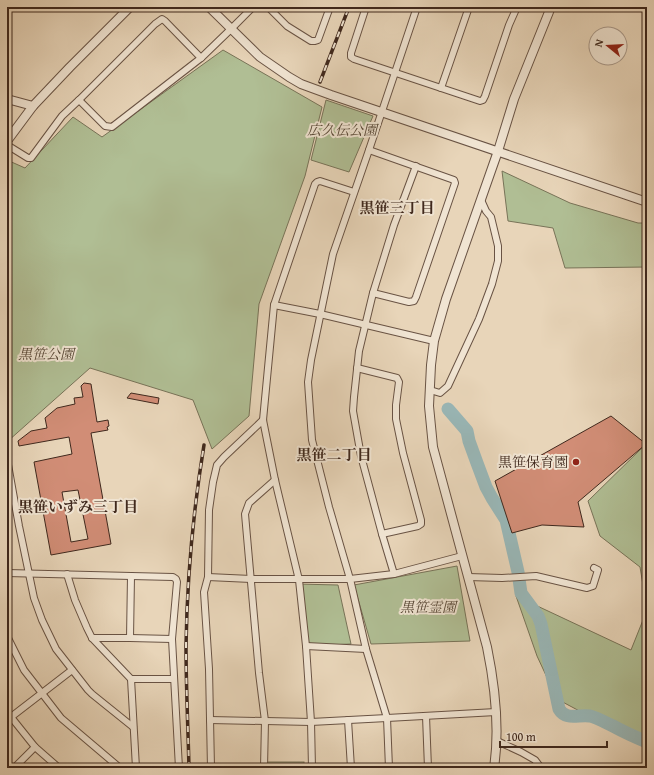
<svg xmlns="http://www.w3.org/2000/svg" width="654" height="775" viewBox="0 0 654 775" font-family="'Gentium Book Plus','Noto Serif JP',serif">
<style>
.green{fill:#b0be94;stroke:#787358}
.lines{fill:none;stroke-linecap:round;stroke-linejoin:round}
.river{stroke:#99b7b7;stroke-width:13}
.building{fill:#d18d76;stroke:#3f281d;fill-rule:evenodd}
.minor-casing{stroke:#695344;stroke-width:8}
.tertiary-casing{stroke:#695344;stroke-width:10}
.minor{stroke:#f0e4d2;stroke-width:6}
.tertiary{stroke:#f0e4d2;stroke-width:8}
.rail-casing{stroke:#3f281d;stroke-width:3.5}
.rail{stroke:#f0e4d2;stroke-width:2;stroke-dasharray:6;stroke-linecap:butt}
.poi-dot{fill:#8f2418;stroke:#f0e4d2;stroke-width:1.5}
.labels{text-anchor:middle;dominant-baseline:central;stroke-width:4;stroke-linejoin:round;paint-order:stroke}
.park-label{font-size:14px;font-style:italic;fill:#564635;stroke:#f0e4d2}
.poi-label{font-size:14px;fill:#3f281d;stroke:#f0e4d2;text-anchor:end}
.neighbourhood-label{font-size:15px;font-weight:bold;fill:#3f281d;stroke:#f0e4d2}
</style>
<rect width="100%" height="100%" fill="#e8d5b9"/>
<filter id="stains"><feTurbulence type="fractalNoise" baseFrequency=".005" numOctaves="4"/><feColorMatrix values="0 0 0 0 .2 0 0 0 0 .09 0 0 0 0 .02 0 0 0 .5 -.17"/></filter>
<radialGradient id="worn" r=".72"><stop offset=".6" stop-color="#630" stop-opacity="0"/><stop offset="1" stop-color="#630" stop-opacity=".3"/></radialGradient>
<g class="green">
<path d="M223 50 322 107 305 176 259 304 249 416 212 449 193 400 90 368 8 441 7 437V160L25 168 73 117 102 137Z"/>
<path d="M326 100 373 116 349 172 311 160Z"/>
<path d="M502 171 570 203 638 223H647V267L565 268 553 228 508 221Z"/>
<path d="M646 444 647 445V609L640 567 600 536 588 501Z"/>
<path d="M457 566 470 641 371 644 354 585Z"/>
<path d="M297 584 338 585 351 644 306 646Z"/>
<path d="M516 596 631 650 647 610V742L600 722 557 699 537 656Z"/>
<rect x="265" y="762" width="39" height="6"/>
</g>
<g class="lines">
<path class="river" d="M448 409 467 431 469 441 477 463 486 487 492 498 506 520 518 572 521 593 538 616 541 624 559 709C566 721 579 714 590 716 598 718 606 723 613 726 624 732 635 737 647 742"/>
</g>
<g class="building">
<path d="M84 383 91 384 97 422 108 420 109 426 107 427 108 430 91 433 111 544 51 555 34 462 72 454 69 437 19 446 18 441 31 431 47 428 45 418 57 408 75 404 74 398 83 397 81 386ZM78 490 88 539 71 542 62 492Z"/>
<path d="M131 393 159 398 158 404 127 398Z"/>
<path d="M611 416 646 444 578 502 584 527 542 525 512 533 495 481Z"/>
</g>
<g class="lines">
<g class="minor-casing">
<g id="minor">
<path d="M268 7 287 26 311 41H315L318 40 330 7"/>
<path d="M366 7 351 53V57L354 59 480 101 483 100 485 96 509 25 517 7"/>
<path d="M441 88 469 7"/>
<path d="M79 100 105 126 112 127 201 58 231 29 253 7"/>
<path d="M7 145 28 158H31L62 116 79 100 155 24 162 19 165 21 201 58"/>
<path d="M369 150 454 180 455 183 416 297 414 301 409 302 373 293"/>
<path d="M274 305 320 314 434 341"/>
<path d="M357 368 397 378 399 382 396 405V419L403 453 421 520V524L418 526 382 534"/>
<path d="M430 390 440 393 448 386 479 319 492 284 498 261V246L491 217 486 211 481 200"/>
<path d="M7 459 19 526 34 598 42 620 56 649 88 690 92 694 133 727"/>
<path d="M7 573 173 577 176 579 177 582 172 639 179 768"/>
<path d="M67 574 75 600 87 628 92 638 131 679H174"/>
<path d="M394 574 382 534 361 456 353 411 354 397 359 351 373 293 394 225 416 166"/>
<path d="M208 577 251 579H350L394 574 462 556"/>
<path d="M468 577 502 578 536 576 587 588 593 586 598 570 594 568"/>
<path d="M7 636 24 670 61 718 120 768"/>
<path d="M92 638H130L172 639"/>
<path d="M130 638 131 576"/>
<path d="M306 646 366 649"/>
<path d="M131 679 136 768"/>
<path d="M7 712 35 747 59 768"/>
<path d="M426 716 428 768"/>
<path d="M11 717 72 670"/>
<path d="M210 720 311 722 387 718 496 712"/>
<path d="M348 720 351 768"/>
<path d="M497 741 521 752 535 760 541 768"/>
<path d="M14 768 35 747"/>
<path d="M211 768 209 669 204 592 208 577 209 510 213 482 217 465 224 457 263 420"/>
<path d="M264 768 265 721 259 673 245 514 249 503 275 480"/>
<path d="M312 768 311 722 306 646 299 580 275 480 263 420 274 305 315 184 317 182 320 181 354 192"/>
<path d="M389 768 387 718 366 649 350 579 329 507 312 440 308 382 311 360 333 254 369 150 417 7"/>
</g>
</g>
<g class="tertiary-casing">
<g id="tertiary">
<path d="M209 7 260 57 289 77 301 84 331 95 647 202"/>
<path d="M7 99 33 106"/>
<path d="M7 141 33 106 70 67 130 7"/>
<path d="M7 720 11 717"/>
<path d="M494 768C500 728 495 686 487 647L433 447 429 406 431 365 434 341 446 299 498 151 514 99 551 7"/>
</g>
</g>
<use href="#minor" class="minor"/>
<use href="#tertiary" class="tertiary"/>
<g class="rail-casing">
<g id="rail">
<path d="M320 82 349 7"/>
<path d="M189 768C188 727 186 686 186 646 187 579 193 512 204 445"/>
</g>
</g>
<use href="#rail" class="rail"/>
</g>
<circle class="poi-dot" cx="576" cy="462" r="4"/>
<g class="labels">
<g class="park-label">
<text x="342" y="130">広久伝公園</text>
<text x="46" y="354">黒笹公園</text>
<text x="428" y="607">黒笹霊園</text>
</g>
<g class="poi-label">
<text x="568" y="462">黒笹保育園</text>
</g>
<g class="neighbourhood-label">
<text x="397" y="207">黒笹三丁目</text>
<text x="334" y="454">黒笹二丁目</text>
<text x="78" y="506">黒笹いずみ三丁目</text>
</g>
</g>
<rect width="654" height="775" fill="none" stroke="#e8d5b9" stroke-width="24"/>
<rect x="8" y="8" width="638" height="759" fill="none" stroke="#3f281d" stroke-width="2"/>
<rect x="12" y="12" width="630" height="751" fill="none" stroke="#3f281d"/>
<g transform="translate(608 46) rotate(288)"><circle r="19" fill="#f0e4d2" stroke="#a9998a"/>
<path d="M0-3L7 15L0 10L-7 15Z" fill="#8f2418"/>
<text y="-6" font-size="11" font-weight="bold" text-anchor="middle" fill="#3f281d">N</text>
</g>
<path d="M500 741v6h107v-6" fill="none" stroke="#3f281d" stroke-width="2"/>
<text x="506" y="741" font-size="12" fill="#3f281d" stroke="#f0e4d2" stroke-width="3" paint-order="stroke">100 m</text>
<rect width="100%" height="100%" filter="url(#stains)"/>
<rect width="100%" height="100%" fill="url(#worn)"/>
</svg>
